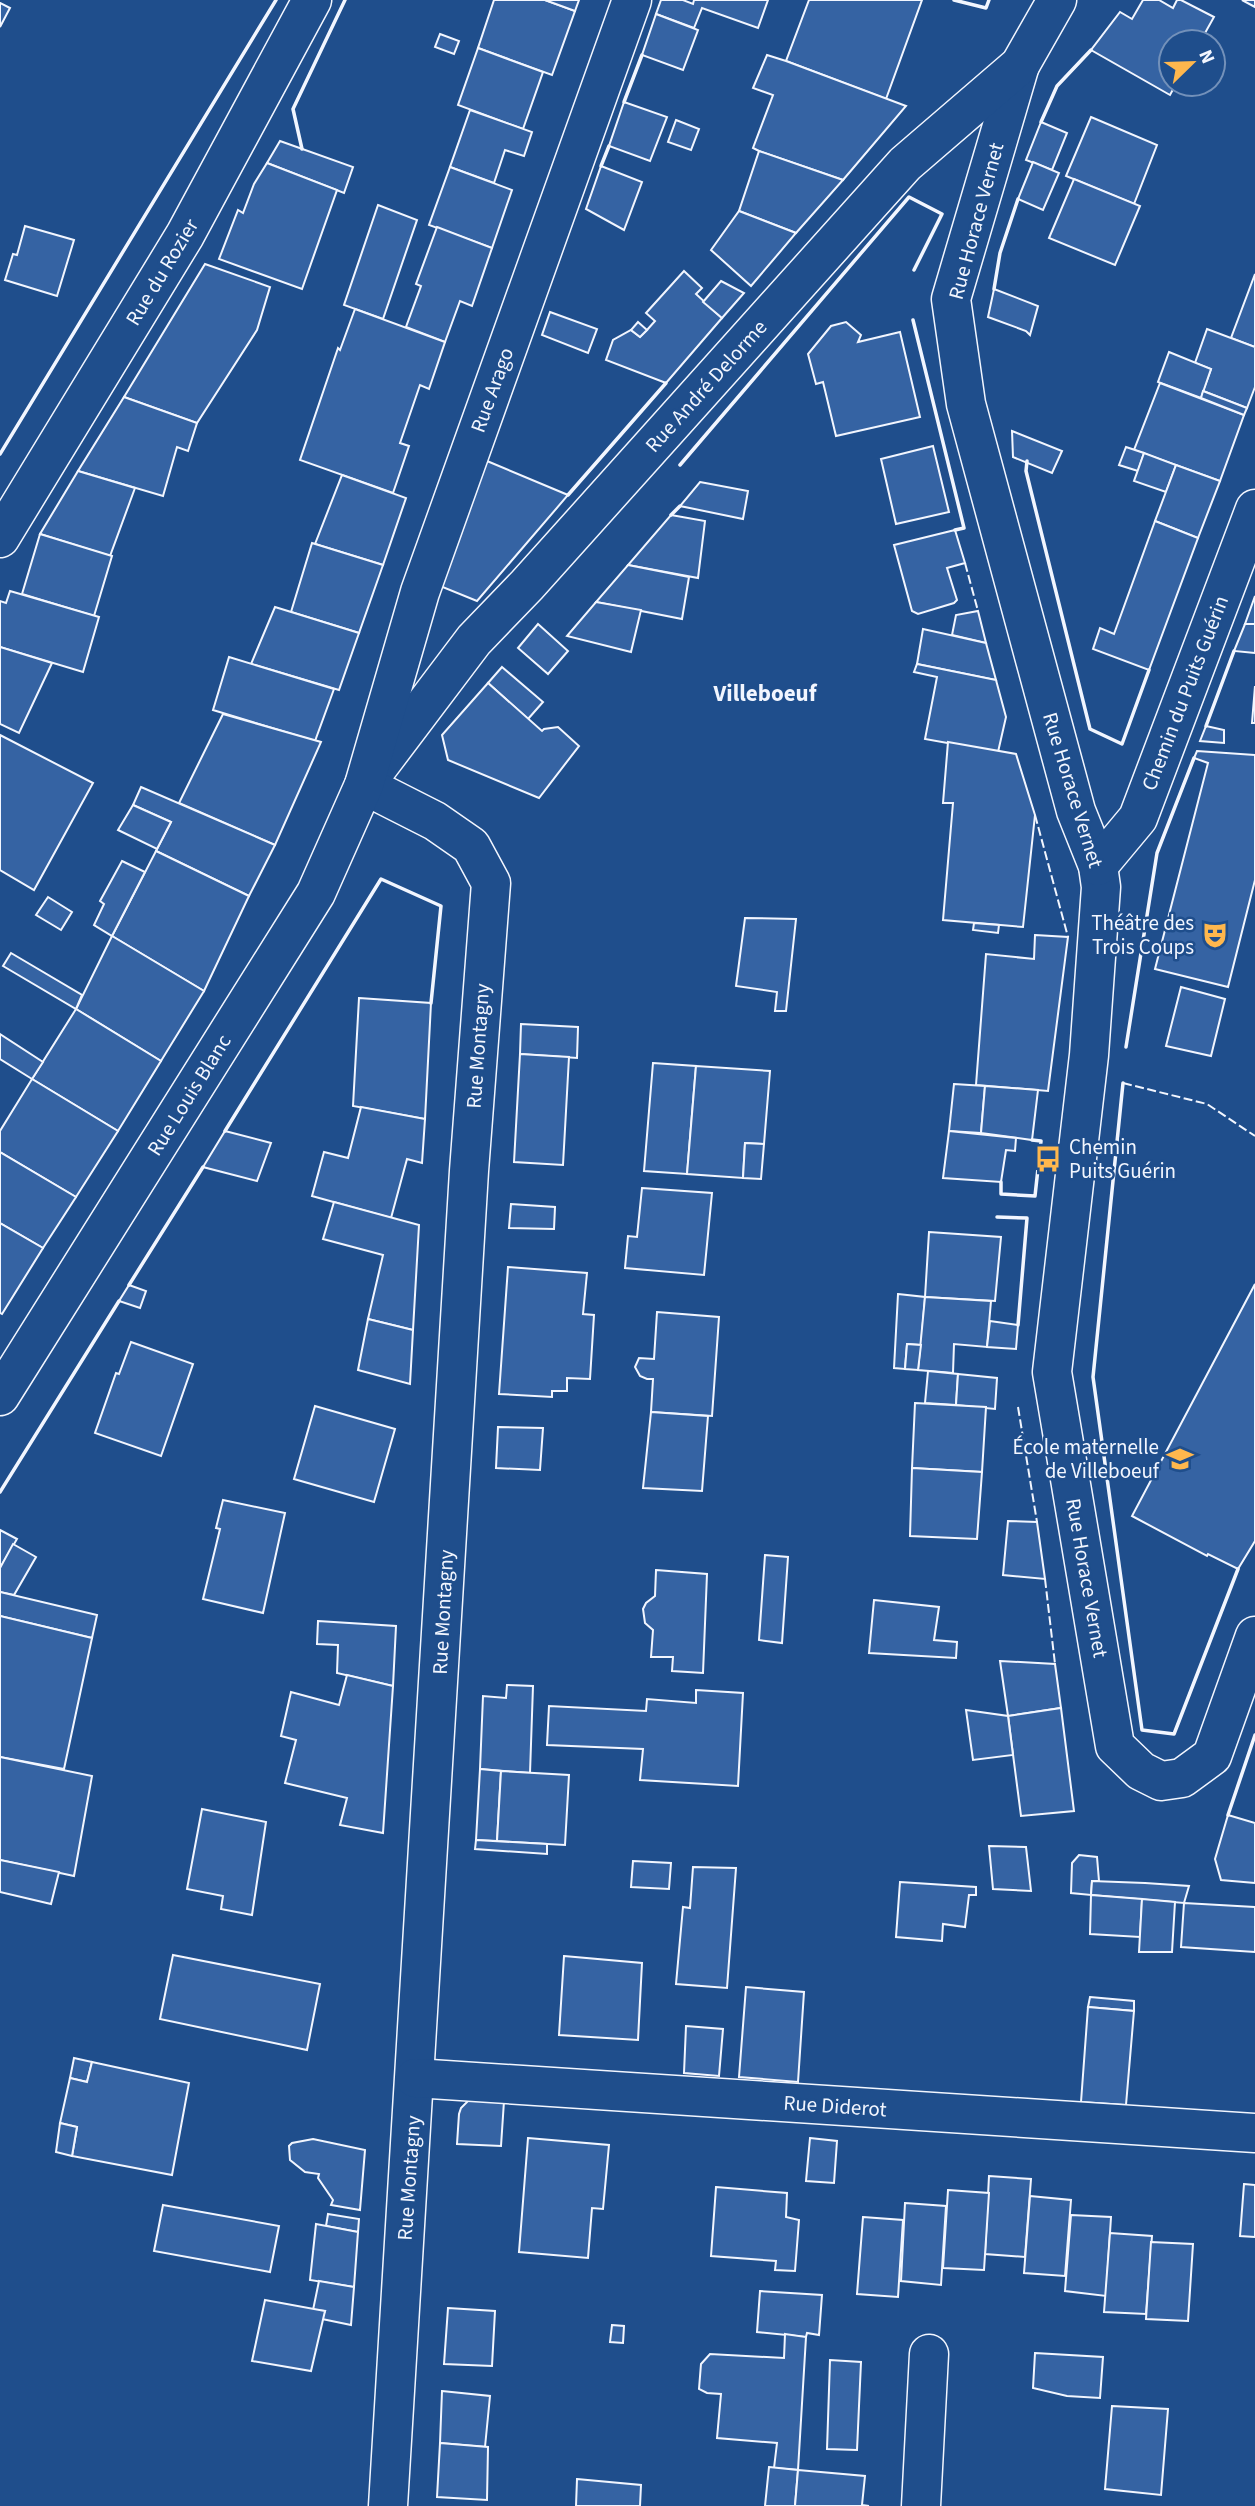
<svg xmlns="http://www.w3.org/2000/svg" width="1255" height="2506" viewBox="0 0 1255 2506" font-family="'Source Sans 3',sans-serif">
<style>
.building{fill:#3563a3;stroke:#f2f6ff;stroke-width:2}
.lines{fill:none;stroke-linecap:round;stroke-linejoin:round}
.minor-casing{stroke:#f2f6ff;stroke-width:41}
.minor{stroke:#1f4e8c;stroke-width:38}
.fence{stroke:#f2f6ff;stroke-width:2;stroke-dasharray:9 3.5;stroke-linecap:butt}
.wall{stroke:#f2f6ff;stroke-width:3.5}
.labels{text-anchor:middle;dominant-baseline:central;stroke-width:5;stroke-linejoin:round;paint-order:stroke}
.street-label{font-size:21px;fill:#f2f6ff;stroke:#1f4e8c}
.poi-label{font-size:21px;fill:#f2f6ff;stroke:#1f4e8c;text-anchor:end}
.neighbourhood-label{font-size:23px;font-weight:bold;fill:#f2f6ff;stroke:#1f4e8c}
</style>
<rect width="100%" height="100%" fill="#1f4e8c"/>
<g class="building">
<path d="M494 0H545L575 11 552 75 478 48Z"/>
<path d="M545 0H579L575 11Z"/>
<path d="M661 0H683L693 4 694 0H768L758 28 702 8 694 28 656 14Z"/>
<path d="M809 0H922L886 99 786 61Z"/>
<path d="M1143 0H1159L1173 8 1177 0H1181L1214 17 1200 42H1171V84H1176L1170 95 1091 50 1120 12 1132 19Z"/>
<path d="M1242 0H1255V7Z"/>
<path d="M0 3 10 8 0 27Z"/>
<path d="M656 14 698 30 683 70 642 55Z"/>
<path d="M440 34 459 41 454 54 435 47Z"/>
<path d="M478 48 543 72 523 129 458 105Z"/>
<path d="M767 55 786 61 906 106 843 180 759 151 753 148 773 95 753 88Z"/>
<path d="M624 102 667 117 650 161 609 146Z"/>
<path d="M470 110 532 132 524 156 505 150 494 183 450 167Z"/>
<path d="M1091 117 1157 145 1134 204 1066 176Z"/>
<path d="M676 120 699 129 691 150 668 142Z"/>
<path d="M1041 122 1067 133 1052 170 1026 160Z"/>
<path d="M280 141 353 167 344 193 267 163Z"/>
<path d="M759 151 843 180 796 233 739 211Z"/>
<path d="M1033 162 1059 173 1043 210 1018 199Z"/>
<path d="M267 163 337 190 302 289 219 259 238 210 243 213 254 184Z"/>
<path d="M601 166 642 182 624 230 586 209Z"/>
<path d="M450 167 512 190 492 248 429 225Z"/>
<path d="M1074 179 1140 206 1115 265 1049 238Z"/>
<path d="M378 205 417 220 383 319 344 305Z"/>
<path d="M739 211 796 233 751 286 711 250Z"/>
<path d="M25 226 74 240 57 296 5 280 13 254 17 255Z"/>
<path d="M437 227 492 248 472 306 460 301 445 342 406 327 421 286 416 284Z"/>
<path d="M205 264 270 287 257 330 197 423 124 397Z"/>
<path d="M684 271 702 288 696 294 722 318 666 383 606 360 613 340 631 330 640 337 647 330 655 321 646 313Z"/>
<path d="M1255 274V347L1231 338Z"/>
<path d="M721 281 744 293 722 318 703 302Z"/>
<path d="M994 289 1038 306 1030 335 1026 331 988 317Z"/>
<path d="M355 309 445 342 429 389 420 385 400 443 409 446 393 493 300 460 338 348 340 350Z"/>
<path d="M550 312 597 329 588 353 542 335Z"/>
<path d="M638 322 647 330 640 337 631 330Z"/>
<path d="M846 322 861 335 858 342 900 332 920 417 836 436 823 382 816 384 808 354 831 326Z"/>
<path d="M1207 329 1255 347V387L1247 408 1203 391 1211 369 1195 363Z"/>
<path d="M1169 352 1211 369 1201 398 1158 382Z"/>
<path d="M1160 383 1244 415 1220 481 1134 450Z"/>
<path d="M1203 391 1247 408 1244 415 1201 398Z"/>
<path d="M124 397 197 423 188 451 177 447 163 496 78 471Z"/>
<path d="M1012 431 1062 451 1052 473 1013 457Z"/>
<path d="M933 446 949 512 896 524 881 459Z"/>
<path d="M1126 447 1144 453 1138 471 1119 465Z"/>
<path d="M1144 453 1176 465 1166 492 1134 481Z"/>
<path d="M487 461 568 495 477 601 440 586Z"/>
<path d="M1176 465 1220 481 1198 538 1155 521Z"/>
<path d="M78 471 135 488 110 556 40 534Z"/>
<path d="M342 475 406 498 383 565 315 544Z"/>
<path d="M700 482 748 491 743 519 680 506Z"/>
<path d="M671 515 705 521 698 578 628 565Z"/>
<path d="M1155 521 1198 538 1149 670 1093 649 1100 628 1114 634Z"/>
<path d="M955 530 965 563 947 568 957 600 954 603 918 614 912 611 894 545Z"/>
<path d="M40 534 112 556 94 616 22 594Z"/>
<path d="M312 543 383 565 359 633 291 612Z"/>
<path d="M628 565 689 577 682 619 596 602Z"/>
<path d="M10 591 99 617 83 672 0 647V601L6 603Z"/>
<path d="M1255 596V624H1245Z"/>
<path d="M596 602 641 610 631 652 567 636Z"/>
<path d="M275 607 359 633 339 690 251 664Z"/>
<path d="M978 611 986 643 952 635 956 615Z"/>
<path d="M538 624 568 651 548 674 518 648Z"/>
<path d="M1245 624H1255V653L1234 651Z"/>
<path d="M923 629 986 643 996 680 917 664Z"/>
<path d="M0 647 52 663 19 733 0 724Z"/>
<path d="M229 657 334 689 315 741 213 710Z"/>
<path d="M917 664 996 680 1006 717 998 752 925 739 937 677 914 672Z"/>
<path d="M502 667 543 702 528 719 488 683Z"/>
<path d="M488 683 542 731 544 729 558 727 579 746 539 798 448 760 442 735Z"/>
<path d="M1255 686V723H1252Z"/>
<path d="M223 714 321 742 275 845 179 803Z"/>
<path d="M1206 726 1224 730V743L1200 741Z"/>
<path d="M0 735 93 783 34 890 0 870Z"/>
<path d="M948 742 1016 754 1035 815 1023 927 943 920 953 803H943Z"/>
<path d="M1197 751 1255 755V880L1228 987 1155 969 1208 763 1194 758Z"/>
<path d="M141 787 275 845 249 896 156 851 171 822 133 805Z"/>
<path d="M133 805 171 822 157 849 118 830Z"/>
<path d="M156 851 249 896 204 991 112 936Z"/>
<path d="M122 861 145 872 112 936 94 925 104 904 100 901Z"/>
<path d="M48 897 72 912 61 930 36 915Z"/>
<path d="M745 918 796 919 786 1011H775L777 992 736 986Z"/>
<path d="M974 923 999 925 998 933 973 930Z"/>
<path d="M1035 935 1068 937 1048 1091 976 1085 986 954 1034 959Z"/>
<path d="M112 936 204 991 161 1061 76 1009Z"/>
<path d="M11 953 82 995 76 1009 3 966Z"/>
<path d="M1181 987 1225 999 1211 1056 1166 1046Z"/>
<path d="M359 998 431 1003 425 1119 353 1106Z"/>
<path d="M76 1009 161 1061 118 1131 32 1079Z"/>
<path d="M521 1024 578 1027 577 1058 520 1054Z"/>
<path d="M0 1034 43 1062 32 1079 0 1059Z"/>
<path d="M520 1054 569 1057 563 1165 514 1162Z"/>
<path d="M653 1063 696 1066 687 1174 644 1171Z"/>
<path d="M696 1066 770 1071 764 1144 745 1143 743 1178 687 1174Z"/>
<path d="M32 1079 118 1131 76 1197 0 1152V1131Z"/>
<path d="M954 1084 985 1086 981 1133 949 1131Z"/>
<path d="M985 1086 1038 1090 1032 1140 981 1133Z"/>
<path d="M361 1107 425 1119 422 1163 407 1159 391 1218 312 1196 324 1152 348 1158Z"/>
<path d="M225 1131 271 1143 257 1181 203 1167Z"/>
<path d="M949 1131 1016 1138 1015 1151 1006 1150 1001 1182 943 1178Z"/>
<path d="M745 1143 764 1144 761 1179 743 1178Z"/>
<path d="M0 1152 76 1197 43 1248 0 1223Z"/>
<path d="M642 1188 712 1193 704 1275 625 1268 628 1236 637 1237Z"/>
<path d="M334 1202 419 1225 413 1330 368 1319 383 1255 323 1239Z"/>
<path d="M511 1204 555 1207 554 1229 509 1228Z"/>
<path d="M0 1223 43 1248 2 1314 0 1313Z"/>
<path d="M929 1232 1001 1237 995 1301 925 1297Z"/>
<path d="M508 1267 587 1273 583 1314 594 1315 590 1379 567 1378V1391H552V1397L499 1394Z"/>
<path d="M1255 1284V1541L1238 1569 1208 1554 1207 1556 1132 1516Z"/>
<path d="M129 1285 146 1291 140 1308 119 1301Z"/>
<path d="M898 1294 925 1297 921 1345 907 1344 905 1369 894 1368Z"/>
<path d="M925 1297 991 1301 987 1347 954 1344 953 1373 918 1370Z"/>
<path d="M657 1312 719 1317 712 1416 651 1412 653 1379H647L640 1376 635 1367 639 1358 654 1359Z"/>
<path d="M368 1319 413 1330 410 1384 358 1370Z"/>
<path d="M990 1321 1018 1325 1016 1349 987 1347Z"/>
<path d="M131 1342 193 1364 161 1456 95 1433 116 1373 119 1374Z"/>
<path d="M907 1344 921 1345 918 1370 905 1369Z"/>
<path d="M928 1371 958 1374 956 1405 925 1403Z"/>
<path d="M958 1374 997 1378 995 1409 956 1405Z"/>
<path d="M915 1403 986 1407 982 1472 912 1468Z"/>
<path d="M315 1406 395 1429 374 1502 294 1479Z"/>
<path d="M651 1412 708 1416 702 1491 643 1488Z"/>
<path d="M498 1427 543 1428 540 1470 496 1468Z"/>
<path d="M912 1468 982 1472 977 1539 910 1536Z"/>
<path d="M223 1500 285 1513 263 1613 203 1599 220 1529 216 1528Z"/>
<path d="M1008 1521 1037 1522 1045 1579 1003 1575Z"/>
<path d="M0 1530 17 1539 0 1568Z"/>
<path d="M13 1544 36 1557 14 1595 0 1592V1568Z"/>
<path d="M765 1555 788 1557 782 1643 759 1640Z"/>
<path d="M656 1570 707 1574 703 1673 672 1671 673 1657H651L653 1630 645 1623 643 1609 646 1603 655 1596Z"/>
<path d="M0 1592 97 1615 92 1638 0 1616Z"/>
<path d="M874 1600 939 1607 934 1640 957 1642 956 1658 869 1653Z"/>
<path d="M0 1616 92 1638 64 1769 0 1757Z"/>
<path d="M318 1621 396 1626 393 1686 337 1673 338 1645 317 1644Z"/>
<path d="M1000 1661 1055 1664 1061 1708 1008 1716Z"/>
<path d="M347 1675 393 1686 383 1833 340 1825 347 1798 285 1783 296 1740 281 1736 291 1692 339 1705Z"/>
<path d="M507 1685 533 1686 530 1773 480 1769 483 1696 506 1698Z"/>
<path d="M696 1690 743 1693 738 1786 640 1780 643 1749 547 1745 549 1706 646 1711 647 1699 696 1703Z"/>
<path d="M1061 1708 1074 1811 1021 1816 1008 1716Z"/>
<path d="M966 1710 1008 1716 1013 1755 973 1760Z"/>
<path d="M0 1757 92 1776 74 1876 0 1860Z"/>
<path d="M480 1769 501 1771 497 1841 476 1840Z"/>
<path d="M501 1771 569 1775 565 1845 497 1841Z"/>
<path d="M202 1809 266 1822 252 1915 221 1909 223 1896 187 1889Z"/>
<path d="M1228 1815 1255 1823V1883L1221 1880 1215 1859Z"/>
<path d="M476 1840 547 1844V1854L475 1849Z"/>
<path d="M989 1846 1026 1847 1031 1891 993 1889Z"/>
<path d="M1079 1855 1097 1857 1099 1881H1092L1091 1895 1071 1893 1072 1863Z"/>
<path d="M0 1860 59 1872 51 1904 0 1892Z"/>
<path d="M633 1861 671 1863 669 1889 631 1887Z"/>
<path d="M693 1867 736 1868 727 1988 676 1984 683 1907 690 1908Z"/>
<path d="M1092 1881 1145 1883 1189 1886 1184 1903 1091 1895Z"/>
<path d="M900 1882 976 1887V1895H969L965 1927 943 1924 942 1941 896 1937Z"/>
<path d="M1091 1895 1142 1899 1140 1937 1090 1934Z"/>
<path d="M1142 1899 1175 1902 1172 1952H1139Z"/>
<path d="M1184 1903 1255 1907V1952L1181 1947Z"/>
<path d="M173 1955 320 1984 307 2050 160 2019Z"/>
<path d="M564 1956 642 1963 638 2040 559 2035Z"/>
<path d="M746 1987 804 1992 798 2082 739 2077Z"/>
<path d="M1090 1997 1134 2001V2011L1088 2007Z"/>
<path d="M1088 2007 1134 2011 1126 2105 1081 2102Z"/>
<path d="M686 2026 723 2029 719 2076 684 2073Z"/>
<path d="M74 2058 92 2062 87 2082 70 2078Z"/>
<path d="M92 2062 189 2083 172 2175 72 2156 77 2127 60 2123 70 2078 87 2082Z"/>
<path d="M469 2100 504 2101 501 2146 457 2144 459 2114 461 2108Z"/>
<path d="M60 2123 77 2127 72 2156 56 2152Z"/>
<path d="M528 2138 609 2145 603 2209 592 2208 588 2258 519 2252Z"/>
<path d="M810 2138 837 2141 834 2183 806 2181Z"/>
<path d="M313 2139 365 2150 360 2210 331 2205 333 2200 318 2178 319 2174 305 2172 290 2160 289 2146 292 2143Z"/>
<path d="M989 2176 1031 2179 1025 2257 985 2254Z"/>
<path d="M1244 2184 1255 2185V2237L1240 2236Z"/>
<path d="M716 2187 787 2193 786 2217 799 2220 795 2271 775 2270 776 2261 711 2256Z"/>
<path d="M948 2190 989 2193 984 2270 943 2268Z"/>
<path d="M1030 2196 1071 2200 1065 2276 1024 2273Z"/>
<path d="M905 2203 946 2206 941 2285 901 2281Z"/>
<path d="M163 2205 279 2226 270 2272 154 2251Z"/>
<path d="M328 2214 359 2219 358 2232 326 2226Z"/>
<path d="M1071 2215 1111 2217 1106 2296 1065 2291Z"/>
<path d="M863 2217 903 2220 898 2297 857 2294Z"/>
<path d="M316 2224 358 2232 354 2287 310 2280Z"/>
<path d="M1110 2233 1152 2236 1146 2314 1104 2312Z"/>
<path d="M1151 2242 1193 2244 1188 2321 1146 2319Z"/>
<path d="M319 2281 354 2287 351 2325 322 2319 325 2311 313 2310Z"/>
<path d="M760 2291 822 2295 819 2335 807 2333 806 2337 757 2332Z"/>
<path d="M265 2300 325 2311 311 2371 252 2361Z"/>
<path d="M448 2308 495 2311 492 2366 444 2364Z"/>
<path d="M612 2325 624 2326 623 2343 610 2342Z"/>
<path d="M785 2334 806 2337 798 2470 774 2468 777 2443 717 2438 721 2394 707 2393 699 2389 701 2364 710 2354 784 2358Z"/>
<path d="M1035 2353 1103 2357 1100 2398 1067 2396 1033 2388Z"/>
<path d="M830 2360 861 2362 857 2450 827 2449Z"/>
<path d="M442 2391 490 2396 485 2447 440 2443Z"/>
<path d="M1112 2406 1168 2409 1161 2495 1105 2489Z"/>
<path d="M440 2443 488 2447 487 2500 437 2497Z"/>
<path d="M769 2467 798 2470 795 2506H765Z"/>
<path d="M798 2470 865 2476 862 2505 869 2506H795Z"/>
<path d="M577 2479 641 2485 640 2506H576Z"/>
</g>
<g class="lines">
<g class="minor-casing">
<g id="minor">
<path d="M1020 65 951 299 966 404 1076 811 1098 866 1101 887 1089 1055 1052 1372 1115 1746 1141 1771 1161 1781 1182 1778 1212 1756 1255 1636"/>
<path d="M0 538 185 235 312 0"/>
<path d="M378 767 474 640 527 585 905 164 1020 65 1057 0"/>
<path d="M364 785 435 821 471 846 491 883 469 1171 388 2506"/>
<path d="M1098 866 1138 818 1255 509"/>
<path d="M0 1396 316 893 364 785 420 592 632 0"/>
<path d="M415 2078 1255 2133"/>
<path d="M921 2506 929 2354"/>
</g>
</g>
<use href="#minor" class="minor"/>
<g class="fence">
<path d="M965 563 978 611"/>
<path d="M1035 815 1068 937"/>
<path d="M1123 1083 1207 1104 1255 1136"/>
<path d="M1018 1407 1037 1522"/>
<path d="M1045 1579 1055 1664"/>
</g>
<g class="wall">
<path d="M954 0 986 8 989 0"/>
<path d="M624 102 642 55"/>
<path d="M1041 122 1057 86 1091 50"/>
<path d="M302 149 293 109 345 0"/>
<path d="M601 166 609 146"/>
<path d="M994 289 1000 253 1018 199"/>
<path d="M913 320 964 528 955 530"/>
<path d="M0 454 276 0"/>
<path d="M1027 461 1026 471 1090 729 1122 744 1149 670"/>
<path d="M680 465 909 197 942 214 914 270"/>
<path d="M568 495 666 383"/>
<path d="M671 515 680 506"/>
<path d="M1206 726 1234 651"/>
<path d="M1126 1047 1157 853 1194 758"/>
<path d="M1123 1083 1093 1377 1142 1730 1174 1734 1238 1569"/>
<path d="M225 1131 381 879 441 906 431 1003"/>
<path d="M1001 1182V1194L1035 1196 1041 1141 1032 1140"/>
<path d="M997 1217 1027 1218 1018 1325"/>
<path d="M129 1285 203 1167"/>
<path d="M0 1492 119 1301"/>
<path d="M1228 1815 1255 1735"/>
</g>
</g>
<defs>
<g id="theatre-bare" transform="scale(2.1)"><path d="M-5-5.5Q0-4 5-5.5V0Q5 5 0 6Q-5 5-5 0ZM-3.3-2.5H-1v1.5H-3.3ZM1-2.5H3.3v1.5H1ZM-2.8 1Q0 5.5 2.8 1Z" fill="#ffb74d" stroke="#1f4e8c" stroke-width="2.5" paint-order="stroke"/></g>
<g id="bus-bare" transform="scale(2.1)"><path d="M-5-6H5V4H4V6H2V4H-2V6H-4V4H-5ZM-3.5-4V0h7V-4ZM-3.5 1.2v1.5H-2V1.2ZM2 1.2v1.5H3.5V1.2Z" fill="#ffb74d" stroke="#1f4e8c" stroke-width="2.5" paint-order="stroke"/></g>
<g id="school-bare" transform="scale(2.1)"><path d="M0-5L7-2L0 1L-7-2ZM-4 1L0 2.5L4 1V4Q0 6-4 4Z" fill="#ffb74d" stroke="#1f4e8c" stroke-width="2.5" paint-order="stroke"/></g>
</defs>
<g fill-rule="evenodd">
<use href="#theatre-bare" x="1215" y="935"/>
<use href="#bus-bare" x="1048" y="1159"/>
<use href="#school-bare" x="1180" y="1459"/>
</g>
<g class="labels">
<g class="street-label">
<text transform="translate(976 221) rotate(-75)">Rue Horace Vernet</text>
<text transform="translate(162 272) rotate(-59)">Rue du Rozier</text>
<text transform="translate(706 386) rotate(-48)">Rue André Delorme</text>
<text transform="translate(492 390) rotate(-70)">Rue Arago</text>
<text transform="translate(1185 693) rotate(-69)">Chemin du Puits Guérin</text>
<text transform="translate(1073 790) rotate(73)">Rue Horace Vernet</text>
<text transform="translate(478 1046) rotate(-86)">Rue Montagny</text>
<text transform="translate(189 1095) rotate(-58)">Rue Louis Blanc</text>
<text transform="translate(1087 1578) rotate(80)">Rue Horace Vernet</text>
<text transform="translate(443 1612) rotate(-87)">Rue Montagny</text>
<text transform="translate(835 2106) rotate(4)">Rue Diderot</text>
<text transform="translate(409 2178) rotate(-86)">Rue Montagny</text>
</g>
<g class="poi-label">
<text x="1194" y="923">Théâtre des<tspan x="1194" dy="24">Trois Coups</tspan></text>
<text x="1069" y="1147" text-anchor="start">Chemin<tspan x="1069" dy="24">Puits Guérin</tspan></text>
<text x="1159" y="1447">École maternelle<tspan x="1159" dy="24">de Villeboeuf</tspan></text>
</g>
<g class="neighbourhood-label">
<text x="765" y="693">Villeboeuf</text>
</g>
</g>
<g transform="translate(1192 63) rotate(67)"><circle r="33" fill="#1f4e8c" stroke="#7391ba" stroke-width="2"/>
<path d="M0-5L12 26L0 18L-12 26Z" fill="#ffb74d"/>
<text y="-10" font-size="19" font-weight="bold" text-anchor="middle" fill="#f2f6ff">N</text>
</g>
</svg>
